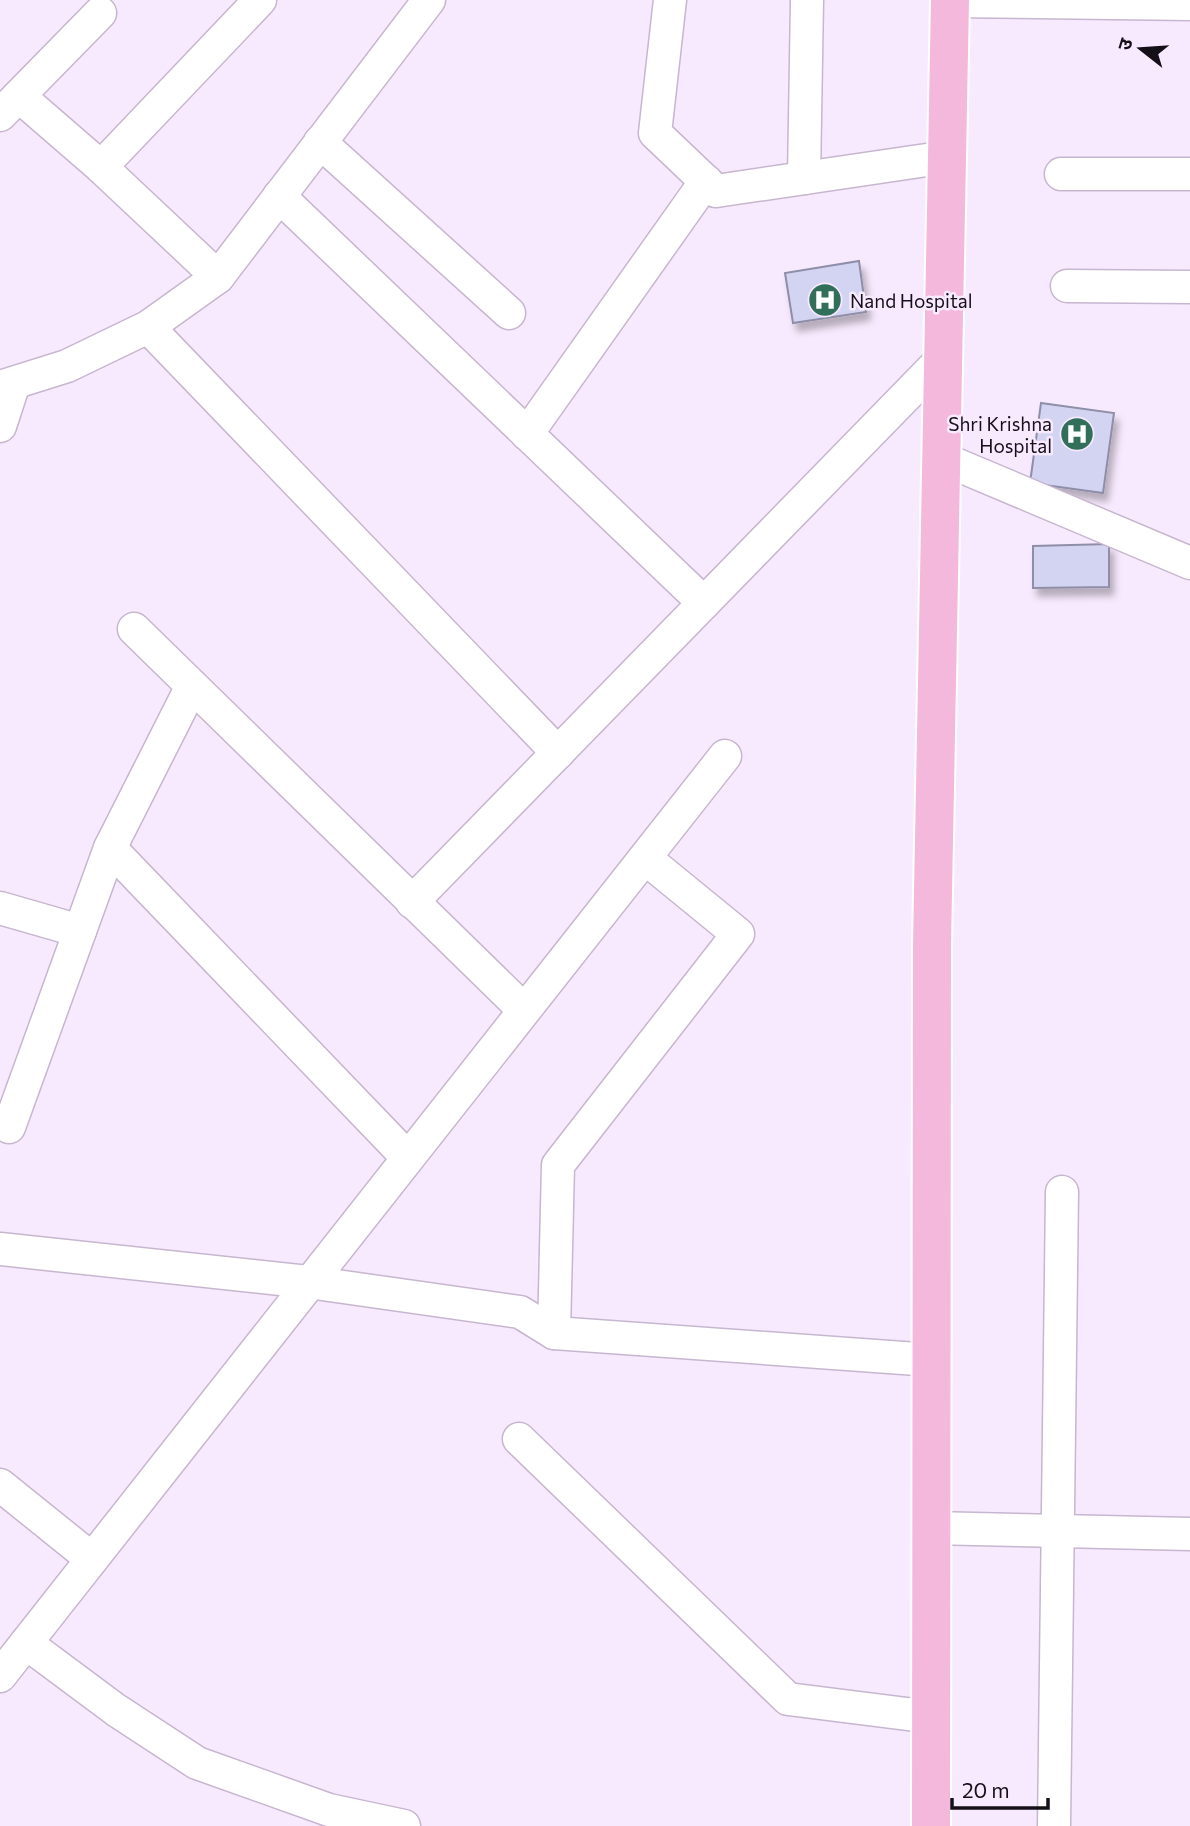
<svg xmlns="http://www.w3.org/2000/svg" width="1190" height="1826" viewBox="0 0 1190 1826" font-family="Commissioner,'Noto Sans Devanagari',sans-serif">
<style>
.building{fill:#d3d3f2;stroke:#8f8ea8;stroke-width:2;filter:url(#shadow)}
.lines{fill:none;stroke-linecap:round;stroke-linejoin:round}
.minor-casing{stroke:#c7b6cf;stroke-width:35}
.trunk-casing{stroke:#fff;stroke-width:42}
.minor{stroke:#fff;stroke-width:32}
.trunk{stroke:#f4b8dc;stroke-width:38}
.labels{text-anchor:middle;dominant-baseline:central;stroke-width:5;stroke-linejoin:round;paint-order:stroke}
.poi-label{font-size:19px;fill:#150f18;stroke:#f8eafe;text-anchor:start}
</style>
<defs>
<filter id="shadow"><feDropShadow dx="4.5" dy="8" stdDeviation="3.5" flood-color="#0004"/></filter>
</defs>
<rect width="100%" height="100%" fill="#f8eafe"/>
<g class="building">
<path d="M859 261 866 312 793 323 785 273Z"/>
<path d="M1041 403 1114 413 1103 493 1030 483Z"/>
<path d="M1109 544V587L1033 588V546Z"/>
</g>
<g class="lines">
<g class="minor-casing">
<g id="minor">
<path d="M670 0 655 133 716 191 947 157"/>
<path d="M950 1 1190 4"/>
<path d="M19 96 101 167 218 277"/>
<path d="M0 115 100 13"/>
<path d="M320 142 509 313"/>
<path d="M101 167 260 0"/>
<path d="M1061 174H1190"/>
<path d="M804 178 807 0"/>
<path d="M279 196 704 603"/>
<path d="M1067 286 1190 287"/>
<path d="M148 327 558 753"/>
<path d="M0 387 67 366 148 327 218 277 429 0"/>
<path d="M0 426 14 383"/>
<path d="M527 434 706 181"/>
<path d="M941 458 1190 563"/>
<path d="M134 629 524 1010"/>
<path d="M110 848 407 1157"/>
<path d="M412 902 943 358"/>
<path d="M0 908 80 931"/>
<path d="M9 1127 110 848 192 686"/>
<path d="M0 1249 308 1282 520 1312 554 1333 931 1360"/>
<path d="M554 1333 558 1165 738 934 645 858"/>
<path d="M519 1439 788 1699 931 1717"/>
<path d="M0 1485 92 1559"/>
<path d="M931 1528 1190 1534"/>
<path d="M26 1643 116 1710 197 1763 329 1810 404 1826"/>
<path d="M0 1676 725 756"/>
<path d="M1054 1826 1062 1192"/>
</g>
</g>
<g class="trunk-casing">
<path id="trunk" d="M931 1826 932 945 950 0"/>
</g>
<use href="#minor" class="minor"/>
<use href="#trunk" class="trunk"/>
</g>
<defs>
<g id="hospital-disc" transform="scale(1.75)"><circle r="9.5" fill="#316f5b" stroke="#f8eafe"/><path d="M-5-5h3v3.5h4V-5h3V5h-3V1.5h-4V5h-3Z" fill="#fff"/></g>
</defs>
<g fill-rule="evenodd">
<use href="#hospital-disc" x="825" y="300"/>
<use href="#hospital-disc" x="1077" y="434"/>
</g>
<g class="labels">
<g class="poi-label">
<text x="850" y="300">Nand Hospital</text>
<text x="1052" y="423" text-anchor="end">Shri Krishna<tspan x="1052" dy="22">Hospital</tspan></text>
</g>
</g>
<g transform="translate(1141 49) rotate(287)" stroke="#f8eafe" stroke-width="5" paint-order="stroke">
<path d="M0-5L12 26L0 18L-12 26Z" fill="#150f18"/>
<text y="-10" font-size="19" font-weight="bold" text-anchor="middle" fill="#150f18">उ</text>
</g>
<path d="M952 1798v10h96v-10" fill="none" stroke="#150f18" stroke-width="3.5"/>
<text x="962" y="1798" font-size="21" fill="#150f18" stroke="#f8eafe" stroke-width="5" paint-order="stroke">20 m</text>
</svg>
